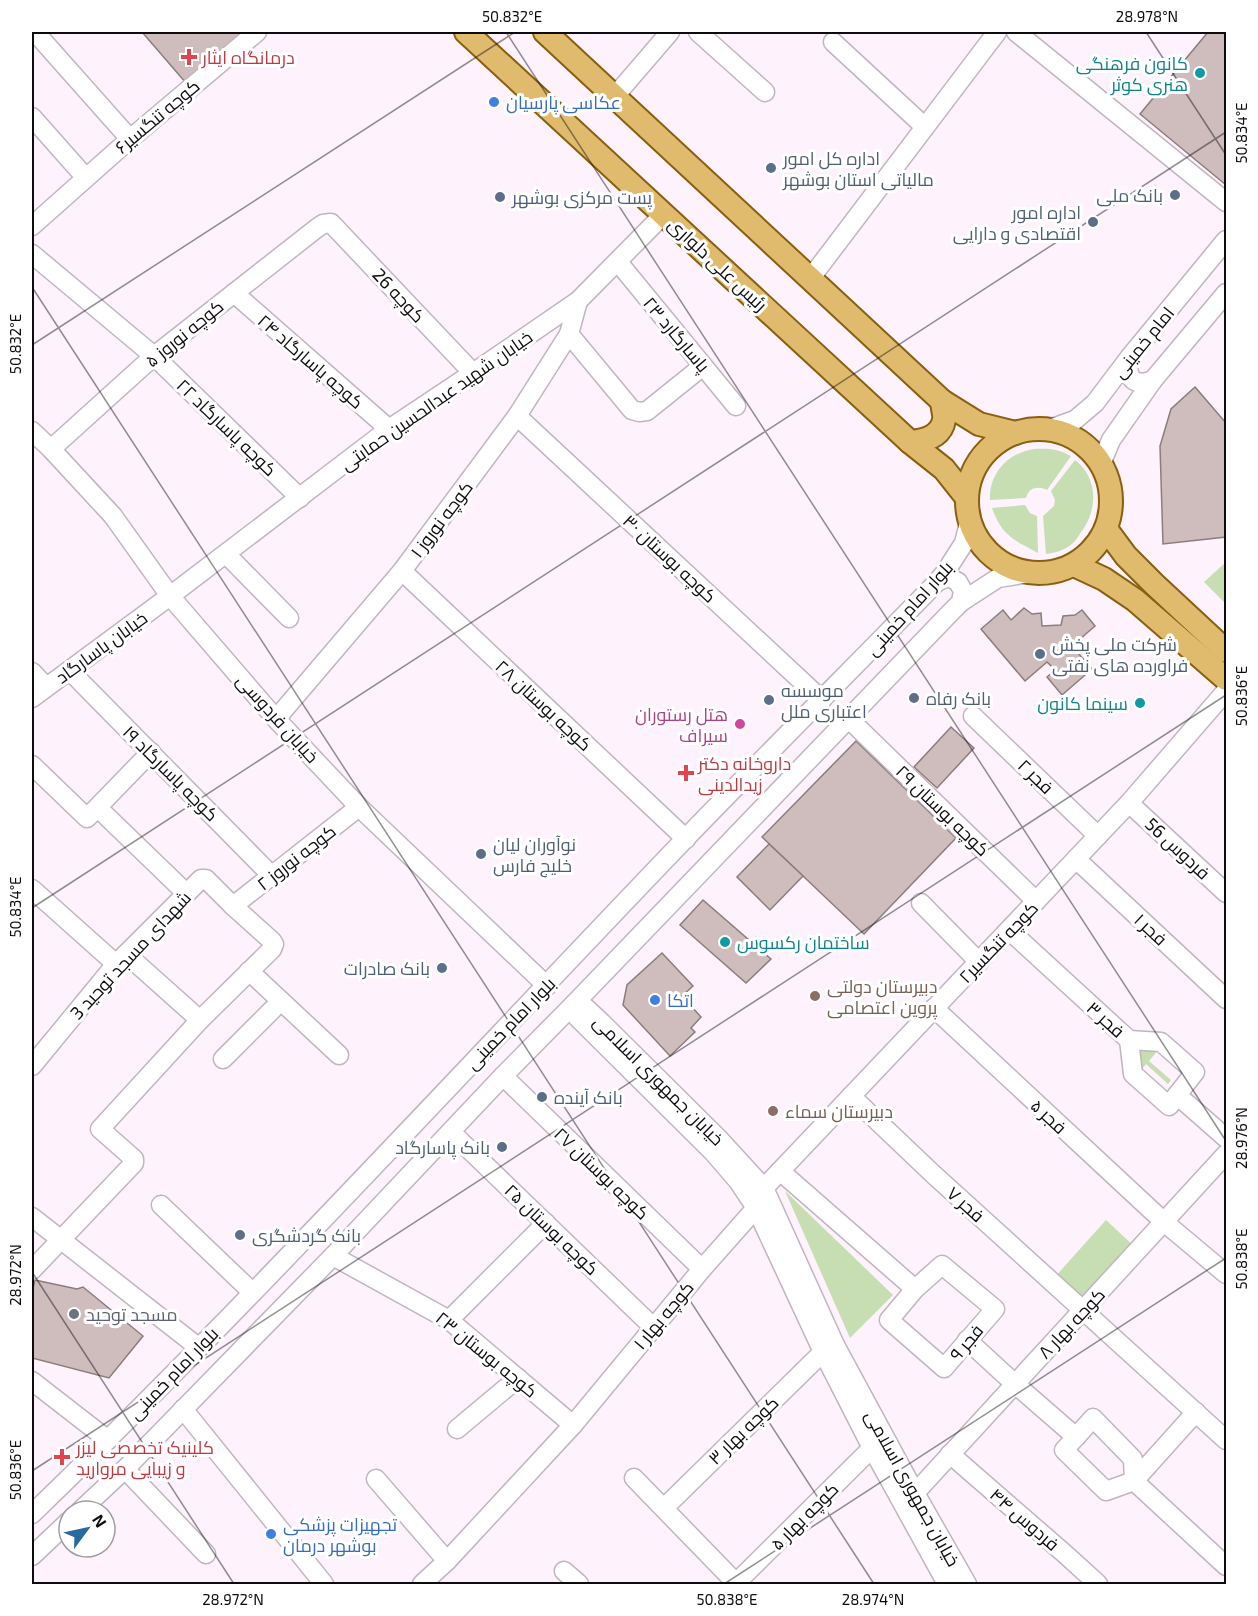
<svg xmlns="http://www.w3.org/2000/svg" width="1258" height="1616" viewBox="0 0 1258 1616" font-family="'Exo 2',Cairo,sans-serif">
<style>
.green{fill:#c6deb2}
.building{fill:#cebdbc;stroke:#8c7d7b;stroke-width:1.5}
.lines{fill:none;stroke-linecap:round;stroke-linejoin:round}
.minor-casing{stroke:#c0b5c0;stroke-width:21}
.major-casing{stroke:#8a5f0d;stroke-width:26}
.minor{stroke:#fff;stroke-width:18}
.major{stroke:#e0ba6d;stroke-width:22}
.ticks{fill:none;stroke:#0e0b0e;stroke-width:1.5;stroke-opacity:0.45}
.health-dot{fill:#e0444e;stroke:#fff;stroke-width:2}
.culture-dot{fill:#0f9aa8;stroke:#fff;stroke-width:2}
.shop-dot{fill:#3f7fe0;stroke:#fff;stroke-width:2}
.service-dot{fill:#5c6f8a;stroke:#fff;stroke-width:2}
.hotel-dot{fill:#d1479c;stroke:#fff;stroke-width:2}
.education-dot{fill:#8d6e63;stroke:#fff;stroke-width:2}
.worship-dot{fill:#6b7280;stroke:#fff;stroke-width:2}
.labels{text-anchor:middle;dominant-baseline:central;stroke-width:6;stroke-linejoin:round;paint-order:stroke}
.health-label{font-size:18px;fill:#be3a42;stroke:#fff;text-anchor:start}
.culture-label{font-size:18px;fill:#0d838f;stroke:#fff;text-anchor:end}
.shop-label{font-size:18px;fill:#366cbe;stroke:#fff;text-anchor:start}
.street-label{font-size:18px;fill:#0e0b0e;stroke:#fff}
.service-label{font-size:18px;fill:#4e5e75;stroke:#fff;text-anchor:start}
.hotel-label{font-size:18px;fill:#b23c85;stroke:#fff;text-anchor:end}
.education-label{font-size:18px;fill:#785e54;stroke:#fff;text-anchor:start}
.worship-label{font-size:18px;fill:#5b616d;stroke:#fff;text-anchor:start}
.neatline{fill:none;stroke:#0e0b0e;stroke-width:2}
.ticks-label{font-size:15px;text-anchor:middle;fill:#0e0b0e}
</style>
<rect width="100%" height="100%" fill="#fef2fd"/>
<g class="green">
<path d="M1034 449C1048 448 1058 449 1071 456L1047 490C1038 486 1029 487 1026 498L990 500C989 473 1008 453 1034 449Z"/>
<path d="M1075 460C1097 477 1098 506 1084 528 1080 533 1077 539 1073 543 1065 550 1056 553 1046 554L1043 516 1054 506 1055 500 1051 491Z"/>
<path d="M1025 505 1030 513 1037 516 1038 553C1014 540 1002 536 992 508Z"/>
<path d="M1226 562V604L1204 582Z"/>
<path d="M1142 1047 1158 1050 1149 1061 1171 1080 1168 1084 1146 1064 1139 1073 1138 1050Z"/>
<path d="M785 1191 893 1295 850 1338Z"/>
<path d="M1106 1220 1136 1248 1085 1305 1054 1278Z"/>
</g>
<g class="building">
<path d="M142 32H244L186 83Z"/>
<path d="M1208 32H1226V185L1140 114Z"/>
<path d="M1195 387 1226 423V537L1163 544 1160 446 1171 409Z"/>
<path d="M1024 608 1032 614 1041 613 1042 626 1061 625 1063 616 1075 615 1082 610 1095 626 1072 646 1092 669 1062 695 1047 677 1055 670 1047 662 1025 681 981 629 1003 610 1011 620Z"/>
<path d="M951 727 974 748 937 788 914 767Z"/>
<path d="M856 741 956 838 864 934 762 837Z"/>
<path d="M769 844 803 876 770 910 737 877Z"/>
<path d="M703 900 771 959 746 983 680 925Z"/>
<path d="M662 953 693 986 682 996 701 1017 691 1028 695 1032 670 1056 623 1005 627 985Z"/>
<path d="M35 1280 77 1289 83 1287 143 1336 109 1378 32 1358V1292Z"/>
</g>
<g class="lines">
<g class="minor-casing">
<g id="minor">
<path d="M35 32 130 139"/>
<path d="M698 32 765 92"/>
<path d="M1016 32 1226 202"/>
<path d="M833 42 925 127"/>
<path d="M615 96 670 32"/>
<path d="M32 117 86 178"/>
<path d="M32 226 130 139 257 32"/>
<path d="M32 254 154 356 300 498"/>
<path d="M618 262 736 406"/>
<path d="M810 279 997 32"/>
<path d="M234 293 389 429"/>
<path d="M569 334 632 410 639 412 647 411 703 366"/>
<path d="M1129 358C1126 377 1133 388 1153 380"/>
<path d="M517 416 822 700"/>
<path d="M1050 429 1075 420 1095 403 1129 358 1226 240"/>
<path d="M32 431 51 449 113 516 170 596 276 719 359 807 547 986"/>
<path d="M51 449 154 356 317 228 323 224 331 223 473 373"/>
<path d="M1101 464 1111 440 1153 380 1226 293"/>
<path d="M226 554 289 618"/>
<path d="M402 571 686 839"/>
<path d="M938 581 949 577 958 582 963 591 961 602"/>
<path d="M70 671 272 876"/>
<path d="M32 672 46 687"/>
<path d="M32 698 170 596 389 429 473 373 578 301 664 214"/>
<path d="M973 716 1098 836"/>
<path d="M276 719 402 571 517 416 569 334 578 301"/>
<path d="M849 719 1036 901"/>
<path d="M32 765 87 818 151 752"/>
<path d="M1129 803 1226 893"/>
<path d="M98 808 186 893"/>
<path d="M1076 859 1226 999"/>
<path d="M32 889 116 964"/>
<path d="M921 903 979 962"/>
<path d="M233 906 359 807"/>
<path d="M1009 930 1129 1040 1161 1042 1195 1072 1177 1095 1226 1138"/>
<path d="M126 954 200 1020"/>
<path d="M249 971 339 1055"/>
<path d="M934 1008 1164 1222 1226 1274"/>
<path d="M1129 1040 1133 1074 1169 1106 1177 1095"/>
<path d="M223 1059 281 1001"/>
<path d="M32 1066 116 964 201 879H206L233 906 272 941 274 944 272 949 200 1020 100 1129 134 1159V1163L32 1270"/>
<path d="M503 1076 702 1269"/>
<path d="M851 1096 933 1174 1226 1440"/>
<path d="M451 1132 653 1327"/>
<path d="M780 1171 915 1289 889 1320 944 1368 995 1309 942 1265 915 1289"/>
<path d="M764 1188 1129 803 1226 691"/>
<path d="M161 1205 252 1292"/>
<path d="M32 1217 198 1347"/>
<path d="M333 1256 449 1320 573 1425"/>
<path d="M449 1320 546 1223"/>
<path d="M967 1340 1015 1384 1076 1437 1064 1450 1106 1491 1134 1481 1196 1412"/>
<path d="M32 1381 108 1440"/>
<path d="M183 1409 324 1584"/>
<path d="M457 1429 518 1378"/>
<path d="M1076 1437 1093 1418 1133 1459 1134 1481"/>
<path d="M950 1454 1065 1554 1098 1584"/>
<path d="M125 1469 206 1554"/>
<path d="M634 1478 737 1584"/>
<path d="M376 1479 447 1561"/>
<path d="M1134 1481 1226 1566"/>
<path d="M915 1493 1226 1154"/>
<path d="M664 1508 823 1352"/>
<path d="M80 1511 125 1469 333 1256 503 1076 574 1004 951 612 961 602 998 578 1029 573"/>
<path d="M32 1514C257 1296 469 1064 686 838 769 752 854 667 938 581L946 571 964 543 970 519"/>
<path d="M32 1556 69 1521"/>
<path d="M564 1571 579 1584"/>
<path d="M422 1584 447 1561 573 1425 702 1269 756 1208"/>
<path d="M735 1584 872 1448"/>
<path d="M947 1584 872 1448 823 1352 756 1208 738 1181 713 1152 577 1017 574 1004 586 1008 602 1023 720 1140 764 1188 835 1345 915 1493 967 1584"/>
</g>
</g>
<g class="major-casing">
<g id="major">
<path d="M466 32 910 442 944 469 967 498"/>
<path d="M545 32 942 401 979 424 1015 433"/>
<circle cx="1039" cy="501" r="72"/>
<path d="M910 442C924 441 941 437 944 420 945 415 942 406 942 401"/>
<path d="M1106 529 1126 556 1154 584 1226 651"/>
<path d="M1074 565 1104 579 1135 600 1226 679"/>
</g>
</g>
<use href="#minor" class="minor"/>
<use href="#major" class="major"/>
</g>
<path class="ticks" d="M506 32 1226 1141M1146 32 1226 155M32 287 874 1584M32 345 515 32M32 908 1226 132M32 1272 234 1584M32 1471 1226 695M724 1584 1226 1258"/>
<g class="health-dot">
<path d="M186 48h6v6h6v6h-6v6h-6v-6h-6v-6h6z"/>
<path d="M683 764h6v6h6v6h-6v6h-6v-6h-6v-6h6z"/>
<path d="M59 1448h6v6h6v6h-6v6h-6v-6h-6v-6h6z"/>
</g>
<g class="culture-dot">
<circle cx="1200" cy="73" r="6"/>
<circle cx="1140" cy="703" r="6"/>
<circle cx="725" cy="942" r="6"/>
</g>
<g class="shop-dot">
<circle cx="494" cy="102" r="6"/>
<circle cx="655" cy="1000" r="6"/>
<circle cx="271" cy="1534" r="6"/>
</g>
<g class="service-dot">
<circle cx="771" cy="168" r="6"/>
<circle cx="1175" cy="195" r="6"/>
<circle cx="500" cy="197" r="6"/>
<circle cx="1093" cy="222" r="6"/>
<circle cx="1040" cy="654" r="6"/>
<circle cx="914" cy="698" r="6"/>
<circle cx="769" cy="700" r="6"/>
<circle cx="481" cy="854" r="6"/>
<circle cx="442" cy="968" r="6"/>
<circle cx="542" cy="1097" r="6"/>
<circle cx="502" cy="1147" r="6"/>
<circle cx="240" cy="1235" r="6"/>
</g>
<circle class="hotel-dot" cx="740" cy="724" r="6"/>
<g class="education-dot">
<circle cx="815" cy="996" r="6"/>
<circle cx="773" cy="1111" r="6"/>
</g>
<circle class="worship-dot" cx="74" cy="1314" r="6"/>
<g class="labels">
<g class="health-label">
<text x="202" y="57">درمانگاه ایثار</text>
<text x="698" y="763">داروخانه دکتر<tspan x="698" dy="21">زیدالدینی</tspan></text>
<text x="76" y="1447">کلینیک تخصصی لیزر<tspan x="76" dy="21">و زیبایی مروارید</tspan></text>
</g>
<g class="culture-label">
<text x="1188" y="63">کانون فرهنگی<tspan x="1188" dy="21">هنری کوثر</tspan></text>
<text x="1128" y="703">سینما کانون</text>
<text x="737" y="942" text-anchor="start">ساختمان رکسوس</text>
</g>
<g class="shop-label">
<text x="506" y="102">عکاسی پارسیان</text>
<text x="667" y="1000">اتکا</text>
<text x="283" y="1524">تجهیزات پزشکی<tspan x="283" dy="21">بوشهر درمان</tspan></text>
</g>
<g class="street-label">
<text transform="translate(157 116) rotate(-40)">کوچه تنگسیر۶</text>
<text transform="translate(718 264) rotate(43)">رئیس علی دلواری</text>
<text transform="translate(399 295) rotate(47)">کوچه 26</text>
<text transform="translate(184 333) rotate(-39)">کوچه نوروز ۵</text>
<text transform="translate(677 334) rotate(50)">پاسارگارد ۲۳</text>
<text transform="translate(1143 342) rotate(-51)">امام خمینی</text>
<text transform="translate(311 361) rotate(41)">کوچه پاسارگاد ۲۴</text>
<text transform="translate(436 400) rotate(-35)">خیابان شهید عبدالحسین حمایتی</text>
<text transform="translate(227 427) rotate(44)">کوچه پاسارگاد ۲۲</text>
<text transform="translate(441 519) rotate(-53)">کوچه نوروز ۱</text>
<text transform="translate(670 558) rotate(43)">کوچه بوستان ۳۰</text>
<text transform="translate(909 608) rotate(-48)">بلوار امام خمینی</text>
<text transform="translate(101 647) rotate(-36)">خیابان پاسارگاد</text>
<text transform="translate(544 705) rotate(43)">کوچه بوستان ۲۸</text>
<text transform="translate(278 718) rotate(48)">خیابان فردوسی</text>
<text transform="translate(171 773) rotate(45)">کوچه پاسارگاد ۱۹</text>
<text transform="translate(1036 776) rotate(44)">فجر ۲</text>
<text transform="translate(943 810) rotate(44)">کوچه بوستان ۲۹</text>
<text transform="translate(1178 848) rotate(43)">فردوس 56</text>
<text transform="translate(296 857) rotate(-38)">کوچه نوروز ۲</text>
<text transform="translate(1151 929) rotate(43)">فجر ۱</text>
<text transform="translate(998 942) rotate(-46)">کوچه تنگسیر۲</text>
<text transform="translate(130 955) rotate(-47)">شهدای مسجد توحید 3</text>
<text transform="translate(1106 1019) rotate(42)">فجر ۳</text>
<text transform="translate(510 1023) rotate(-46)">بلوار امام خمینی</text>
<text transform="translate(659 1080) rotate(45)">خیابان جمهوری اسلامی</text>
<text transform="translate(1049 1116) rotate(43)">فجر ۵</text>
<text transform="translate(602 1173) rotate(44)">کوچه بوستان ۲۷</text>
<text transform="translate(966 1204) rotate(42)">فجر ۷</text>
<text transform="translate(552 1229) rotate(44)">کوچه بوستان ۲۵</text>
<text transform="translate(663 1315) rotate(-50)">کوچه بهار ۱</text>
<text transform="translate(1071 1323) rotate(-47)">کوچه بهار ۸</text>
<text transform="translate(966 1342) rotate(-50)">فجر ۹</text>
<text transform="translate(487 1354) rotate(39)">کوچه بوستان ۲۳</text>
<text transform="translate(173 1373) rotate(-46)">بلوار امام خمینی</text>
<text transform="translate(743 1430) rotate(-44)">کوچه بهار ۳</text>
<text transform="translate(913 1488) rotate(61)">خیابان جمهوری اسلامی</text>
<text transform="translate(804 1516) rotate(-45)">کوچه بهار ۵</text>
<text transform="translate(1025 1519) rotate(41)">فردوس ۴۴</text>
</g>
<g class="service-label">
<text x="783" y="158">اداره کل امور<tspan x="783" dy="21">مالیاتی استان بوشهر</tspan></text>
<text x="1163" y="195" text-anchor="end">بانک ملی</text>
<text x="512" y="197">پست مرکزی بوشهر</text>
<text x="1081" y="212" text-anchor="end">اداره امور<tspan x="1081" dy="21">اقتصادی و دارایی</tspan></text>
<text x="1052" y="644">شرکت ملی پخش<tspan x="1052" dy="21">فراورده های نفتی</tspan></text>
<text x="781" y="690">موسسه<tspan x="781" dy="21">اعتباری ملل</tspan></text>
<text x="926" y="698">بانک رفاه</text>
<text x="493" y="844">نوآوران لیان<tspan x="493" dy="21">خلیج فارس</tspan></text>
<text x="430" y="968" text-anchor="end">بانک صادرات</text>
<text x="554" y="1097">بانک آینده</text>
<text x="490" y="1147" text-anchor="end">بانک پاسارگاد</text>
<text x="252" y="1235">بانک گردشگری</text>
</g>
<g class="hotel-label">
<text x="728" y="714">هتل رستوران<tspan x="728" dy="21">سیراف</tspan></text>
</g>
<g class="education-label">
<text x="827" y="986">دبیرستان دولتی<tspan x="827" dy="21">پروین اعتصامی</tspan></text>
<text x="785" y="1111">دبیرستان سماء</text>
</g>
<g class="worship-label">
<text x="86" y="1314">مسجد توحید</text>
</g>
</g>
<rect width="1258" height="1616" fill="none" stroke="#ffffff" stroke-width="66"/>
<g transform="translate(87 1529) rotate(57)"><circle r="28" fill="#ffffff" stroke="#9f9d9f" stroke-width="1.5"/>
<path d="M0-4.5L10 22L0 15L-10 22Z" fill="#28699f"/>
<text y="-9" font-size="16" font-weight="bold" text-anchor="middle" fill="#0e0b0e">N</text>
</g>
<rect x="33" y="33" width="1192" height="1550" class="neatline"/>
<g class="ticks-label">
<text x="512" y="22">50.832°E</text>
<text x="1147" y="22">28.978°N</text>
<text transform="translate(1242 133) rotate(-90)" y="5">50.834°E</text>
<text transform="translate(16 344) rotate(-90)" y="5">50.832°E</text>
<text transform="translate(1242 696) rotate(-90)" y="5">50.836°E</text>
<text transform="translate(16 907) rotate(-90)" y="5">50.834°E</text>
<text transform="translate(1242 1138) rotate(-90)" y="5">28.976°N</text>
<text transform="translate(1242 1259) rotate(-90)" y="5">50.838°E</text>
<text transform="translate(16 1275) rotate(-90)" y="5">28.972°N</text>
<text transform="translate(16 1470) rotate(-90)" y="5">50.836°E</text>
<text x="233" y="1605">28.972°N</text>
<text x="727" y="1605">50.838°E</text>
<text x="873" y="1605">28.974°N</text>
</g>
</svg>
